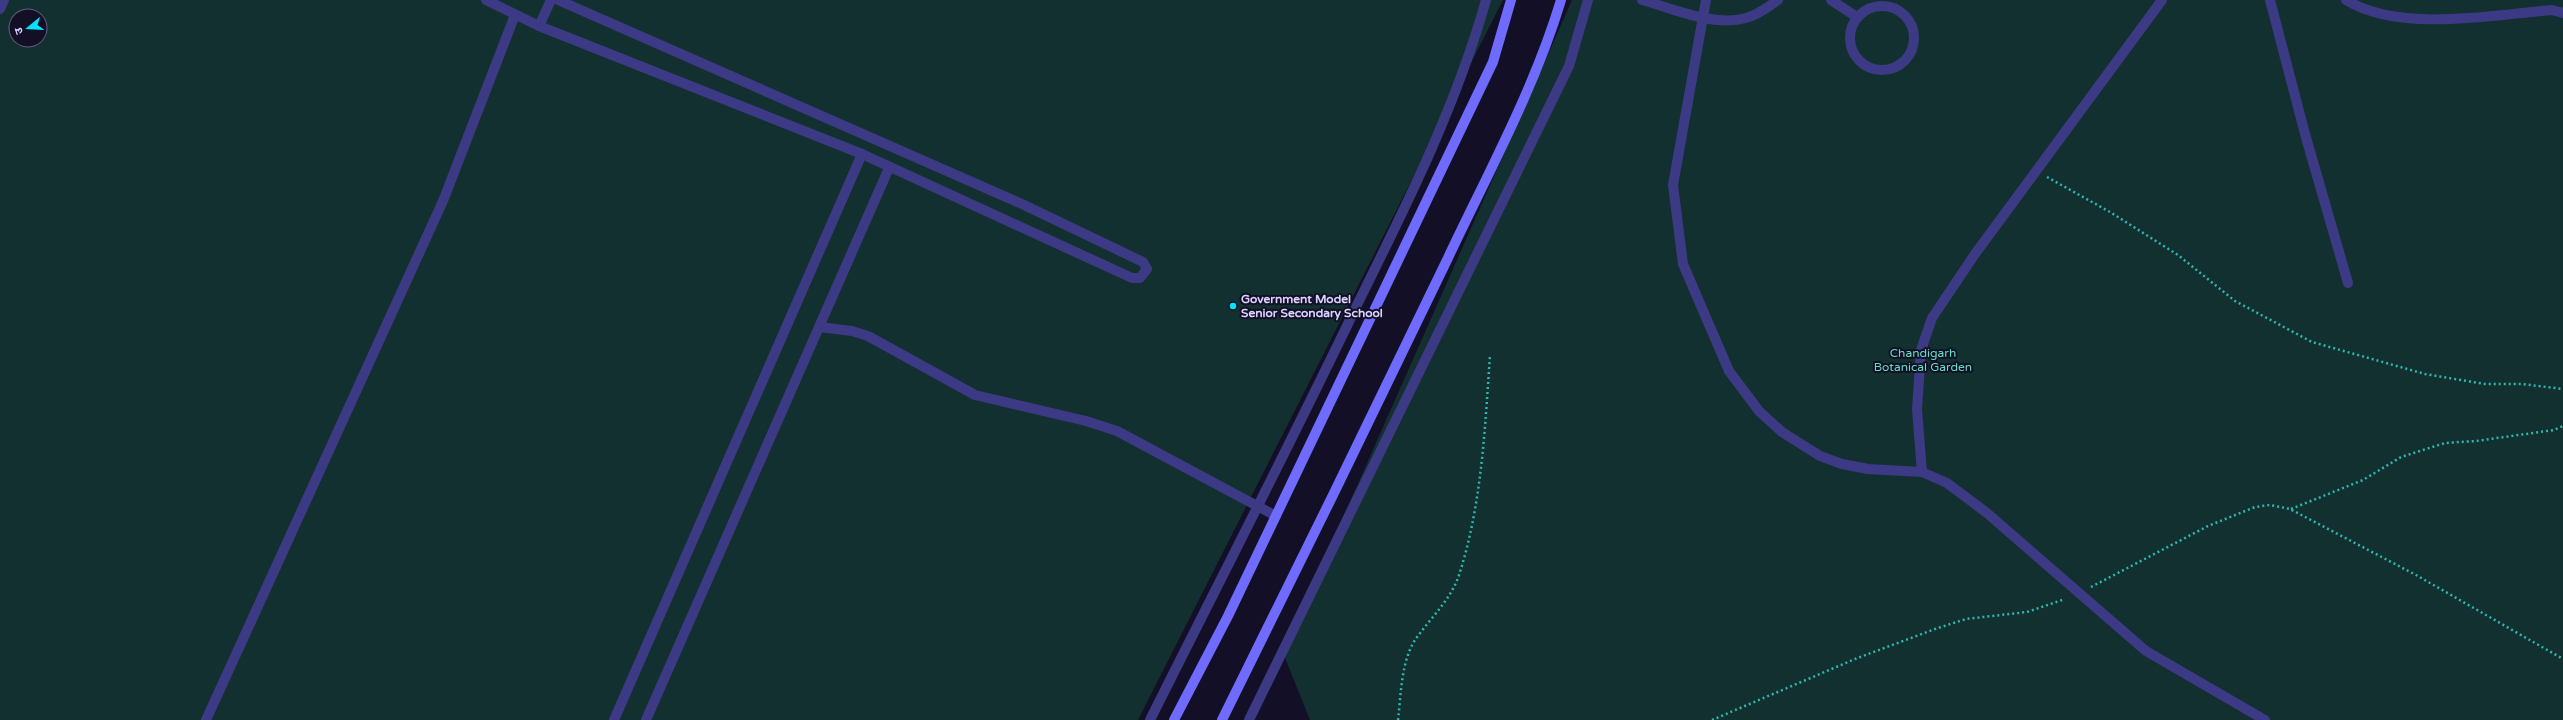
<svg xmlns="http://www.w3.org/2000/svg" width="2563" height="720" viewBox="0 0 2563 720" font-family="'Varela Round','Noto Sans Devanagari',sans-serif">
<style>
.green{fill:#12302f;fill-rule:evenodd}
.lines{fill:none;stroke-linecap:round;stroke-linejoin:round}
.path{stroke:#2fb8b0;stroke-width:2.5;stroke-dasharray:2 3;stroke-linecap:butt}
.service{stroke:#3d3a85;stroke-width:10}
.minor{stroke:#3d3a85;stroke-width:10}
.secondary{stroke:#6f6bff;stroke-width:10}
.poi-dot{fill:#00e5ff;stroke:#130f26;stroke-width:1.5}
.labels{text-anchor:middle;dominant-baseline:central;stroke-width:4;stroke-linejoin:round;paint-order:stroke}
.poi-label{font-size:12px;font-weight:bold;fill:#d9d4ff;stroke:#130f26;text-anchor:start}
.park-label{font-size:12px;fill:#5fe0c0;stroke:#130f26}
</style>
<rect width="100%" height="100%" fill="#130f26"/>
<g class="green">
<path d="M0 0H1503L1138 720H0ZM16 16H40V40H16Z"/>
<path d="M1572 0H2563V720H1310L1283 653Z"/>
</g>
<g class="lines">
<g class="path">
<path d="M2047 177 2110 212 2178 255 2235 301 2312 342 2425 374 2485 384H2522L2563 389"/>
<path d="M2291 509 2363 480 2401 457 2445 443 2476 441 2554 430 2563 426"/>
<path d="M2091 587 2208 526 2255 507 2270 505 2290 509 2416 575 2563 659"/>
<path d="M1398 720C1401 695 1401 662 1415 640 1431 617 1452 599 1460 572 1482 502 1485 427 1490 355"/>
<path d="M1712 720 1855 659 1935 629 1966 619 2027 612 2065 599"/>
</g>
<g class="service">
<path d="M486 0 539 26 862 154 1132 278H1140L1147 269 1143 262 1022 204 558 0"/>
<path d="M1642 0C1674 9 1713 27 1746 18 1758 15 1768 7 1778 0"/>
<path d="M1706 0 1673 185 1683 264 1729 371 1759 411 1782 432 1820 456 1842 464 1868 469 1922 472 1947 483 1987 513 2146 651 2265 720"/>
<path d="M1831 0 1857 17"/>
<path d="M2270 0 2305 134 2348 283"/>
<path d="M2346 0C2400 33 2491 15 2552 10L2563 13"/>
<circle cx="1882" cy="38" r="32"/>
<path d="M0 9 4 0"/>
<path d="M539 26 551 0"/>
<path d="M819 327 852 331 868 336 975 395 1086 421 1117 431 1276 516"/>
<path d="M1922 472 1917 409 1921 350 1932 318 1975 254 2162 0"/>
<path d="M206 720 443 201 515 15"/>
<path d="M614 720 862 154"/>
<path d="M646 720 889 168"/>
</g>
<g class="minor">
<path d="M1150 720C1219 582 1290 445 1357 305 1406 206 1456 107 1486 0"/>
<path d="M1249 720 1569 66 1588 0"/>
</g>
<g class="secondary">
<path d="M1174 720 1228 616 1493 62 1511 0"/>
<path d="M1222 720C1298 567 1373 414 1447 260 1487 175 1534 90 1561 0"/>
</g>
</g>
<circle class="poi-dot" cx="1233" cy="306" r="4"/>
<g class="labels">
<g class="poi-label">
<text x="1241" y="299">Government Model<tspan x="1241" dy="14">Senior Secondary School</tspan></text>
</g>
<g class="park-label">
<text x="1923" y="353">Chandigarh<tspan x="1923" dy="14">Botanical Garden</tspan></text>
</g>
</g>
<g transform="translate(28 28) rotate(252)"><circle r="19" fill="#130f26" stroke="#625e7d"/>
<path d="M0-3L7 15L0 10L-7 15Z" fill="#00e5ff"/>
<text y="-6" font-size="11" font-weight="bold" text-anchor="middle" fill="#d9d4ff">उ</text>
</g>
</svg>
